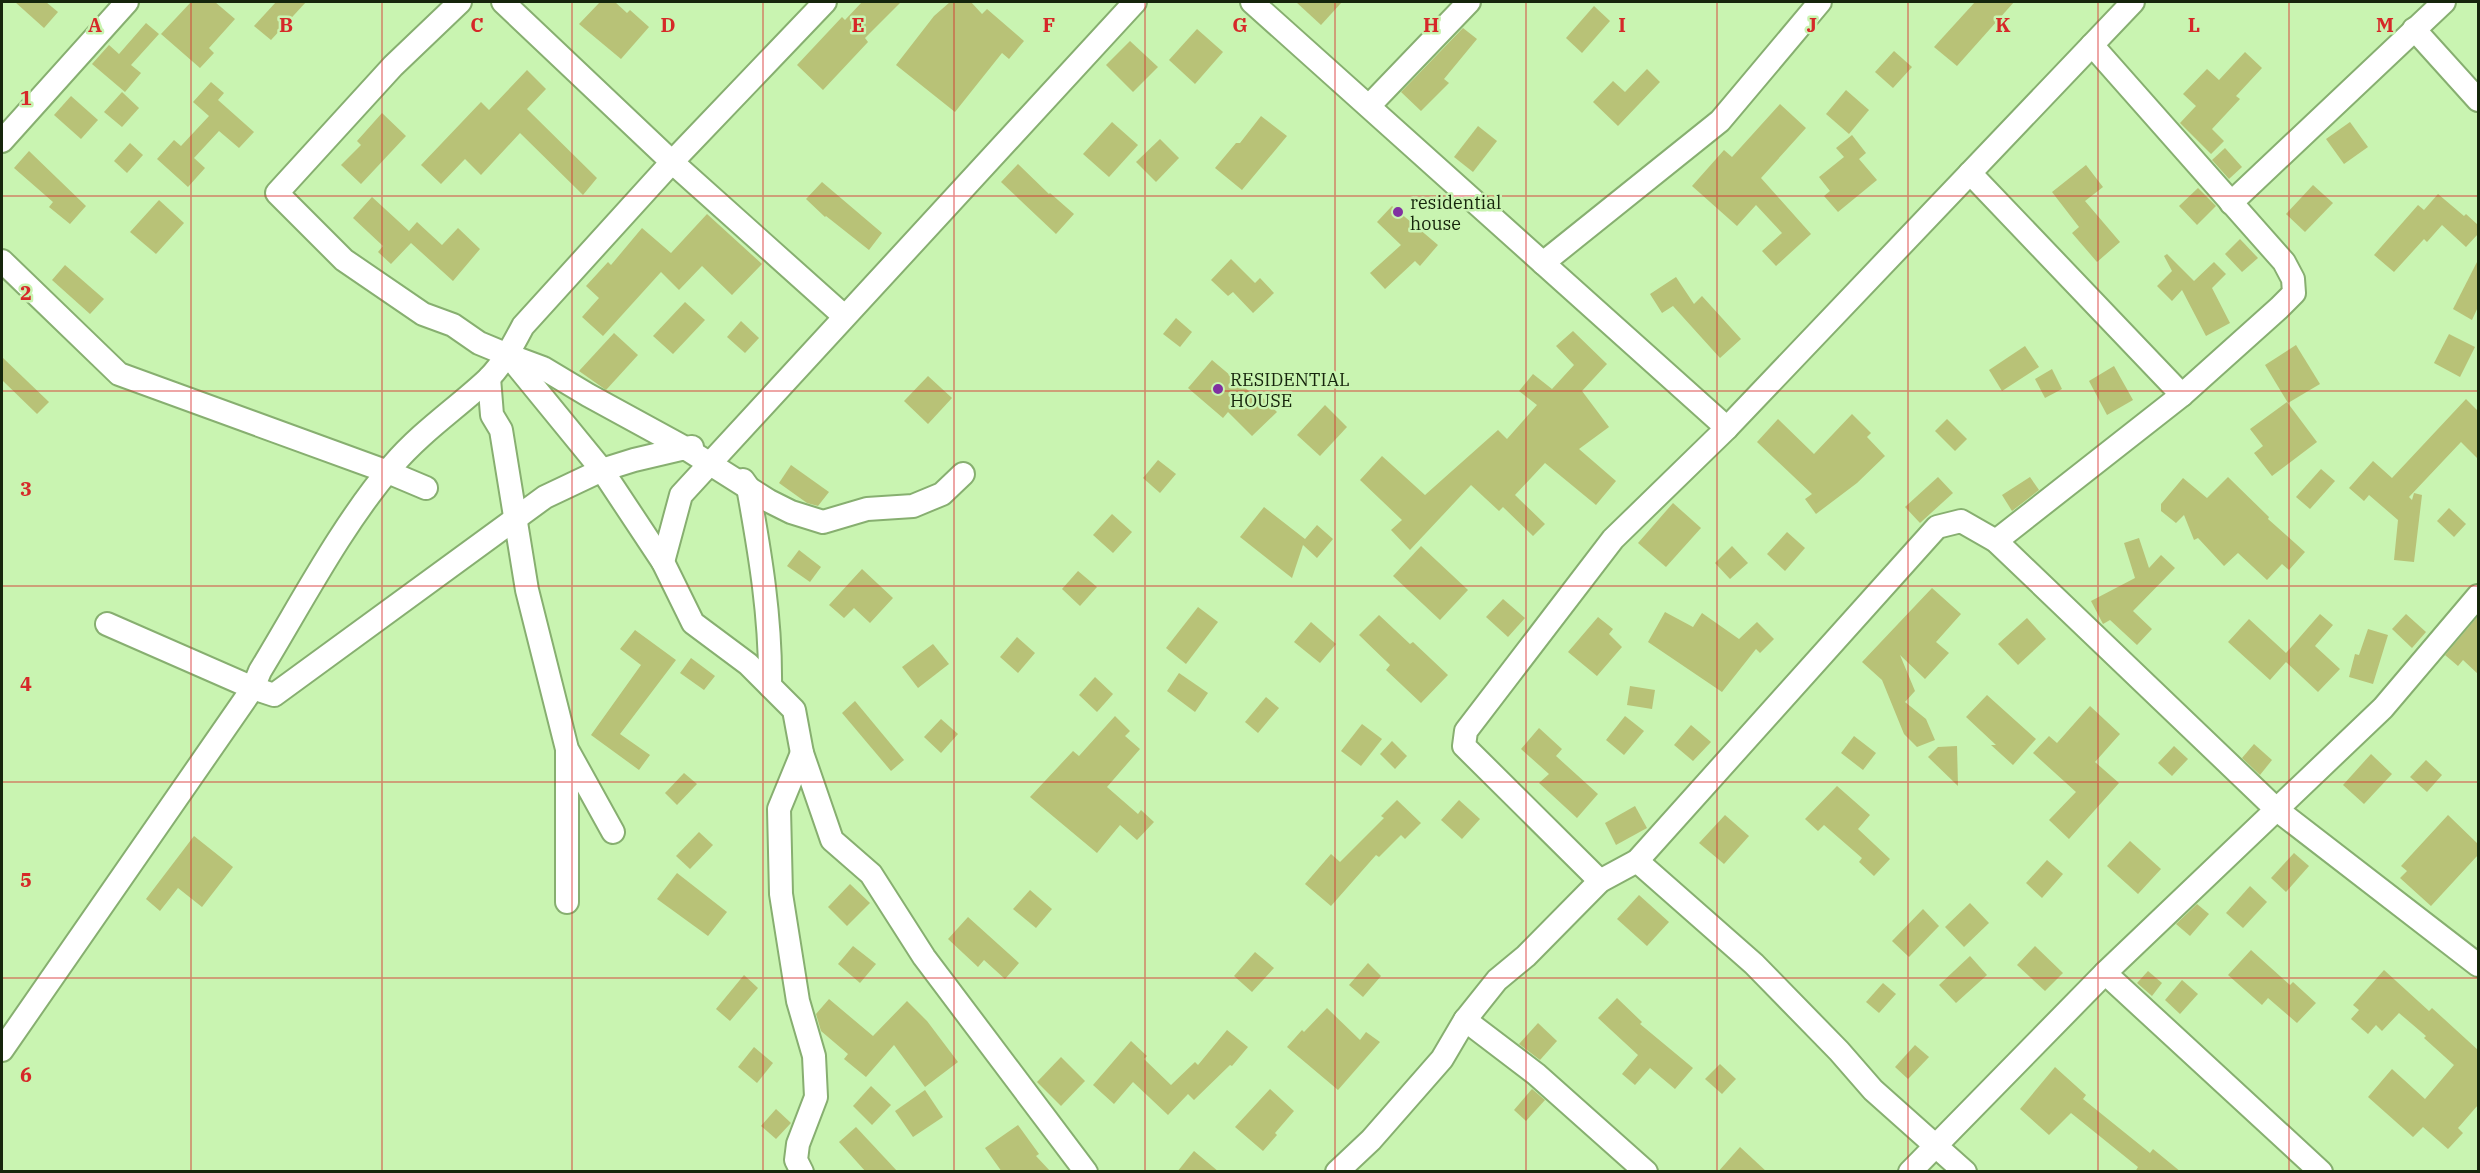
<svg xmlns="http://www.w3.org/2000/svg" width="2480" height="1173" viewBox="0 0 2480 1173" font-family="'IBM Plex Serif',serif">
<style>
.building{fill:#b8c277}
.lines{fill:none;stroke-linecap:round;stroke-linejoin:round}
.minor-casing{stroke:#87af70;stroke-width:26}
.minor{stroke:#fff;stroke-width:22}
.grid{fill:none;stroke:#d62828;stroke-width:1.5;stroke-opacity:0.55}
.poi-dot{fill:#8131a1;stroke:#c9f4b1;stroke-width:2}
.labels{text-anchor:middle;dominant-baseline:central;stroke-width:5;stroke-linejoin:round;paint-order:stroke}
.poi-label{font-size:18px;fill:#16250c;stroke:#c9f4b1;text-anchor:start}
.grid-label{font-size:20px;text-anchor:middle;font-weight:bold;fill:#d62828;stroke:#c9f4b1;stroke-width:5;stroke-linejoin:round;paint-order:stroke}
</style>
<rect width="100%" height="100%" fill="#c9f4b1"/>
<g class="building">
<path d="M15 2H46L58 12 44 28Z"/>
<path d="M191 2H215L235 19 209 48 214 53 200 68 161 34Z"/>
<path d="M276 2H306L271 40 254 26Z"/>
<path d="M600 2H615L627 13 630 10 649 27 621 59 579 24Z"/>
<path d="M862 2H901L865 38 868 42 823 90 797 65 842 17 845 20Z"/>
<path d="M950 2H971L982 14 987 9 1024 41 1009 59 1002 53 955 112 896 65 934 16Z"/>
<path d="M1296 2H1342L1321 25Z"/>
<path d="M1975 2H2014L1957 66 1934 47Z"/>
<path d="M1594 6 1610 21 1582 53 1566 38Z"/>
<path d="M146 23 159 34 131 65 141 73 125 92 92 64 109 45 119 54Z"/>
<path d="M1463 28 1477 39 1444 79 1449 83 1421 111 1401 92Z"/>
<path d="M1197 29 1223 52 1195 84 1169 60Z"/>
<path d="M1130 41 1158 67 1133 92 1106 65Z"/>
<path d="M1894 51 1912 67 1893 88 1875 72Z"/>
<path d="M2245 52 2262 68 2236 96 2240 99 2212 129 2224 141 2211 154 2180 123 2196 106 2183 94 2207 69 2219 80Z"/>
<path d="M1647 69 1660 82 1618 126 1593 102 1613 81 1625 92Z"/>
<path d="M527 70 546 89 527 109 597 178 583 195 520 133 481 175 465 159 441 184 421 165 481 102 489 110Z"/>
<path d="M211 82 224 93 218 100 254 132 239 148 219 131 194 158 205 168 188 187 157 159 174 140 181 146 209 116 193 102Z"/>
<path d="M1846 90 1869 110 1849 134 1826 114Z"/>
<path d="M122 92 139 108 122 127 104 112Z"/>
<path d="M71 96 98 120 81 139 54 115Z"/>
<path d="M1780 104 1806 128 1761 178 1811 234 1776 266 1762 251 1782 233 1756 205 1737 226 1692 186 1724 150 1732 157Z"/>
<path d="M382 113 406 136 361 184 341 165 361 145 357 141Z"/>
<path d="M1261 116 1287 136 1242 190 1215 168 1236 143H1240Z"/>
<path d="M1112 122 1138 145 1109 177 1083 154Z"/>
<path d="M2350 122 2368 147 2344 164 2326 139Z"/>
<path d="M1478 126 1497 141 1473 172 1454 157Z"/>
<path d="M1852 135 1866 153 1859 159 1877 180 1838 212 1824 196 1830 191 1819 177 1844 157 1836 148Z"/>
<path d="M1160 139 1179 158 1156 182 1136 162Z"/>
<path d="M130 143 143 155 127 173 114 161Z"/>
<path d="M2225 148 2242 167 2229 179 2212 160Z"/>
<path d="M29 151 86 206 70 224 49 207 53 202 14 168Z"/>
<path d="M1018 164 1049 194 1050 193 1074 214 1056 234 1001 182Z"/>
<path d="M2086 165 2103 187 2085 201 2120 242 2097 262 2072 233 2079 227 2052 192Z"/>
<path d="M822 182 882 233 869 250 826 216 825 217 806 199Z"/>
<path d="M2313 185 2333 203 2305 232 2286 214Z"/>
<path d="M2198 188 2216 206 2197 225 2179 206Z"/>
<path d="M2438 194 2464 216 2466 214 2478 225V234L2466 247 2442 225 2427 242 2424 239 2394 272 2374 255 2418 205 2424 210Z"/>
<path d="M372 197 409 231 417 222 442 245 458 228 480 249 453 281 411 243 391 264 378 252 383 246 353 218Z"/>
<path d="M159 200 184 223 156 254 130 232Z"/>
<path d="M1392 206 1438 245 1420 266 1415 261 1385 289 1370 273 1401 245 1377 222Z"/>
<path d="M707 214 762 264 732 295 702 266 679 290 661 272 603 336 582 317 599 298 586 286 608 262 611 265 642 228 671 253Z"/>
<path d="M2240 239 2258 258 2242 272 2225 254Z"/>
<path d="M2167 254 2194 281 2214 262 2226 274 2212 288 2230 323 2206 336 2182 290 2172 301 2157 286 2172 271 2164 256Z"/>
<path d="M1231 259 1255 283 1260 278 1274 293 1253 313 1233 292 1228 296 1211 280Z"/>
<path d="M2478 260V307L2472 320 2453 309Z"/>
<path d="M65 265 104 299 90 314 52 280Z"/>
<path d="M1676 277 1694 304 1702 296 1741 339 1720 358 1673 306 1662 313 1650 294Z"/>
<path d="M685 302 705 320 673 354 653 336Z"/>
<path d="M1176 318 1192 332 1180 347 1163 334Z"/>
<path d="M741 321 759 338 745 353 727 337Z"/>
<path d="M1573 331 1607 364 1582 391 1609 427 1579 449 1616 481 1596 505 1545 463 1515 495 1545 524 1533 536 1503 507 1499 511 1471 485 1410 550 1391 530 1402 520 1360 480 1382 456 1425 495 1498 430 1507 439 1537 405 1519 391 1533 374 1552 389 1574 365 1556 346Z"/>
<path d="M614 333 638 355 606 390 579 371Z"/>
<path d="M2449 334 2475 347 2460 377 2434 363Z"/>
<path d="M2296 345 2320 384 2288 403 2265 365Z"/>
<path d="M2025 346 2039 367 2002 391 1989 370Z"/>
<path d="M2 357 49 402 37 414 2 380Z"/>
<path d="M1212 360 1256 397 1259 394 1277 412 1252 436 1228 412 1223 418 1188 388Z"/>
<path d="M2114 366 2133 400 2107 415 2089 381Z"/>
<path d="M2052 369 2062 389 2045 398 2035 379Z"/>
<path d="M928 376 952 398 928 424 904 401Z"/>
<path d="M2466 399 2478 411V459L2461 442 2409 497 2412 500 2414 493 2422 495 2414 562 2394 560 2398 520 2369 495 2364 501 2349 488 2373 461 2392 478Z"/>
<path d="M2287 402 2317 442 2272 476 2254 453 2263 446 2250 429Z"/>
<path d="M1325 405 1347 427 1320 456 1297 435Z"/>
<path d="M1852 414 1871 433 1867 437 1885 456 1857 483 1816 514 1805 499 1812 494 1757 442 1778 419 1814 454Z"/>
<path d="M1947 419 1967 439 1955 451 1935 431Z"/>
<path d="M1158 460 1176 474 1160 493 1143 478Z"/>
<path d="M791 465 829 492 818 506 807 503 779 483Z"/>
<path d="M2321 469 2335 481 2310 509 2296 497Z"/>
<path d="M1938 477 1953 493 1920 523 1905 507Z"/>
<path d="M2030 477 2039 490 2012 511 2002 495Z"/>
<path d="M2228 477 2269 517 2268 519 2305 552 2289 570 2282 564 2267 580 2238 553 2224 566 2198 538 2194 540 2184 515 2176 523 2161 511V504L2183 478 2207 498Z"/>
<path d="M1673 503 1701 528 1666 567 1638 543Z"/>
<path d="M1264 507 1305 539 1317 525 1333 539 1317 558 1303 545 1292 578 1240 537Z"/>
<path d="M2449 508 2466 524 2454 537 2437 521Z"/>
<path d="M1112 514 1132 532 1113 553 1093 535Z"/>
<path d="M1787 532 1805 548 1785 571 1767 554Z"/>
<path d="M2139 538 2149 568 2161 555 2175 568 2133 611 2152 629 2137 645 2110 620 2103 624 2091 601 2135 578 2124 543Z"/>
<path d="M1421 546 1468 590 1440 620 1393 576Z"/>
<path d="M1732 546 1748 563 1730 579 1715 563Z"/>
<path d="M799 550 821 567 810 582 787 566Z"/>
<path d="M862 569 893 598 870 623 854 608 844 618 829 605Z"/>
<path d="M1078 571 1097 587 1080 606 1062 589Z"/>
<path d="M1932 588 1961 614 1936 642 1949 653 1925 679 1900 655 1915 691 1905 702 1926 719 1935 740 1917 747 1904 734 1882 680 1862 662Z"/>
<path d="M1503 599 1525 618 1508 637 1486 617Z"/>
<path d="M1198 607 1218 622 1186 664 1166 648Z"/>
<path d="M1665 612 1693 627 1702 613 1739 639 1757 622 1774 639 1760 653 1756 649 1722 692 1648 642Z"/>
<path d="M2320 614 2333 625 2315 646 2340 669 2318 692 2286 662 2270 680 2228 642 2249 619 2286 653Z"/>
<path d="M2406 614 2426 632 2412 648 2392 629Z"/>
<path d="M1379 615 1410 644 1413 642 1448 675 1421 703 1386 670 1390 665 1359 635Z"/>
<path d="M2478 616V674L2463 660 2458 666 2445 655Z"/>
<path d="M1598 617 1613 629 1609 634 1622 647 1597 676 1568 652Z"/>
<path d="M2027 618 2046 639 2018 665 1998 644Z"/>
<path d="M1311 622 1336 644 1320 663 1294 642Z"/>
<path d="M2368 629 2388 635 2373 684 2349 677 2355 654 2359 655Z"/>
<path d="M635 630 676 660 620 734 650 755 639 770 591 735 641 665 620 649Z"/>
<path d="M1017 637 1035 653 1018 673 1000 657Z"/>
<path d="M933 644 949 664 918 688 902 667Z"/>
<path d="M691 658 715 676 704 690 680 673Z"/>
<path d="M1179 673 1208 693 1195 712 1167 691Z"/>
<path d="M1095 677 1113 694 1097 712 1079 695Z"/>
<path d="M1630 686 1655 690 1652 709 1627 705Z"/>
<path d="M1987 695 2036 739 2013 765 1991 745H1996L1966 717Z"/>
<path d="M1266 697 1279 708 1258 733 1245 722Z"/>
<path d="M855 701 904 760 891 771 842 713Z"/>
<path d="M2090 706 2120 734 2095 762 2119 783 2069 839 2049 820 2076 792 2033 753 2049 736 2057 743Z"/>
<path d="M1115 716 1130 731 1125 736 1140 749 1107 787 1138 814 1141 810 1154 822 1137 840 1120 825 1097 853 1030 797 1073 751 1079 756Z"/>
<path d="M1625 716 1644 731 1624 755 1606 740Z"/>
<path d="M941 719 958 734 941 753 924 737Z"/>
<path d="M1362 724 1382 739 1361 766 1341 751Z"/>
<path d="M1691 725 1711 742 1693 761 1674 745Z"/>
<path d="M1539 728 1562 749 1556 756 1598 794 1577 818 1539 783 1549 774 1521 749Z"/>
<path d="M1854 736 1876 753 1863 770 1841 753Z"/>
<path d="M1392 741 1407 756 1395 769 1380 754Z"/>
<path d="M2254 744 2272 760 2260 775 2242 758Z"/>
<path d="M1957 746 1958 786 1928 757 1938 747Z"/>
<path d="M2174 746 2188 759 2172 776 2158 763Z"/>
<path d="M2371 754 2392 774 2364 804 2343 785Z"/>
<path d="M2426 760 2442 775 2427 792 2410 777Z"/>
<path d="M684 773 697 784 677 805 665 793Z"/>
<path d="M1837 786 1870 815 1858 829 1890 859 1874 876 1859 862 1862 858 1824 825 1818 831 1805 819Z"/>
<path d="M1397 800 1421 823 1405 839 1401 835 1379 857 1376 855 1331 906 1305 884 1331 854 1340 862 1384 818 1381 816Z"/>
<path d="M1459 800 1480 819 1462 839 1441 820Z"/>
<path d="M1635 806 1647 828 1616 845 1605 823Z"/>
<path d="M1725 815 1749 836 1724 864 1699 843Z"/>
<path d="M2448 815 2478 844V855L2431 906 2400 878 2407 871 2401 866Z"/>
<path d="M699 832 713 845 690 869 676 856Z"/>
<path d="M194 836 233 867 202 907 178 888 160 911 146 899Z"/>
<path d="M2130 841 2161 869 2138 894 2107 866Z"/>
<path d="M2294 853 2309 866 2286 892 2271 878Z"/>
<path d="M2047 860 2063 874 2042 898 2026 883Z"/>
<path d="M677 873 727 912 708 936 657 899Z"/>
<path d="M850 884 870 903 847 926 828 907Z"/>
<path d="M2250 886 2267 902 2243 928 2226 913Z"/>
<path d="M1030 890 1052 909 1036 928 1013 909Z"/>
<path d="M1639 895 1669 922 1647 946 1617 919Z"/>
<path d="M1970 903 1989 923 1964 947 1945 927Z"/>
<path d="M2197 904 2209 914 2190 936 2176 924Z"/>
<path d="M1923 909 1939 926 1909 957 1892 941Z"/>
<path d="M968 917 1019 963 1005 979 984 960 978 967 948 939Z"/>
<path d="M853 946 876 964 860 983 838 964Z"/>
<path d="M2035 946 2063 973 2045 991 2017 965Z"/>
<path d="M2251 950 2290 985 2293 982 2316 1003 2297 1023 2268 998 2262 1005 2228 975Z"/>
<path d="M1255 952 1274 968 1252 992 1234 976Z"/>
<path d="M1970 956 1987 975 1956 1003 1939 985Z"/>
<path d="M1368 963 1381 976 1363 997 1349 985Z"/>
<path d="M2384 970 2429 1011 2432 1008 2478 1050V1105L2458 1128 2463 1133 2448 1149 2423 1127 2413 1137 2368 1097 2392 1069 2425 1099 2454 1065 2424 1038 2426 1036 2399 1013 2382 1031 2376 1025 2368 1034 2351 1019 2359 1010 2353 1005Z"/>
<path d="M2148 971 2162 983 2152 996 2137 983Z"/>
<path d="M744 975 758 988 730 1021 716 1009Z"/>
<path d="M2182 980 2198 994 2180 1014 2165 1000Z"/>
<path d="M1883 983 1896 994 1879 1013 1866 1002Z"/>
<path d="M1617 998 1642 1022 1640 1024 1693 1068 1675 1089 1650 1068 1635 1085 1622 1074 1638 1055 1598 1018Z"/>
<path d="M829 999 873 1036 907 1001 927 1021 958 1062 925 1087 894 1045 866 1077 844 1059 848 1054 821 1031 816 1014Z"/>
<path d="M1327 1008 1360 1040 1366 1032 1380 1042 1338 1090 1287 1047 1302 1030 1304 1032Z"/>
<path d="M1538 1023 1557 1041 1540 1060 1519 1044Z"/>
<path d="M1227 1030 1248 1047 1232 1066 1230 1065 1194 1100 1188 1094 1168 1115 1133 1082 1114 1104 1093 1085 1131 1041 1147 1056 1144 1059 1171 1085 1195 1062 1198 1065Z"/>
<path d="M1915 1045 1929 1057 1908 1079 1895 1067Z"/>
<path d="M754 1047 773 1063 757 1083 738 1067Z"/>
<path d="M1061 1057 1085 1081 1061 1106 1037 1082Z"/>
<path d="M1720 1064 1736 1079 1722 1094 1705 1079Z"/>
<path d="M2055 1067 2086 1095 2083 1099 2150 1153 2153 1149 2181 1172H2135L2138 1167 2071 1113 2049 1135 2020 1109Z"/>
<path d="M871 1086 891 1105 872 1125 853 1106Z"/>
<path d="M1270 1089 1294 1111 1275 1133 1277 1135 1263 1151 1235 1127Z"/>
<path d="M1532 1089 1545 1100 1526 1121 1514 1110Z"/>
<path d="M925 1090 943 1117 913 1137 895 1111Z"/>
<path d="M776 1109 791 1123 776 1139 761 1126Z"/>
<path d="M1018 1125 1039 1154 1036 1156 1051 1172H1002L985 1148Z"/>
<path d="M856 1127 898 1172H866L839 1142Z"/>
<path d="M1740 1147 1767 1172H1718Z"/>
<path d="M1194 1151 1219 1172H1177Z"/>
</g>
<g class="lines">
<g class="minor-casing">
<g id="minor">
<path d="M460 2 393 66 277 193 344 260 423 314 453 325 479 343 508 355 602 470 663 562 693 623 748 664 794 710 802 753 832 840 871 874 924 957 1086 1172"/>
<path d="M503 2 672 162 844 316"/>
<path d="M1252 2 1727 428"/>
<path d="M2414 29 2478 100"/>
<path d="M1369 106 1469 2"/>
<path d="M2 141 127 2"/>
<path d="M1970 173 2182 395"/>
<path d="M2231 203 2444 2"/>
<path d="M2 261 119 374 388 472 426 488"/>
<path d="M1543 263 1720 121 1820 2"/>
<path d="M508 355 543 368 588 395 685 448 692 447"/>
<path d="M489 378 492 415 501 430 527 590 567 749 613 832"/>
<path d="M743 480 748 487C760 553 771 618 770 686"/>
<path d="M1996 541 2182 395 2279 308 2294 293 2293 279 2284 262 2092 45"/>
<path d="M663 562 681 495 1135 2"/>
<path d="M107 624 253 688 274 695 545 497 602 470 634 460 685 448 769 501 791 512 823 522 867 509 913 506 942 494 963 474"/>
<path d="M567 751V902"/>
<path d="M1637 861 1754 964 1839 1051 1873 1090 1965 1172"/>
<path d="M1600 881 1464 746 1466 731 1613 539 1727 428 2133 2"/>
<path d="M2105 973 2321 1172"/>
<path d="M1465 1020 1536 1074 1646 1172"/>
<path d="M2 1050 253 688 260 671C302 602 341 526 393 465 421 432 457 408 488 379 503 364 513 345 523 326L672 162 825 2"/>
<path d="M802 1172 796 1160 798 1144 816 1097 814 1056 798 1001 781 894 779 809 802 753"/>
<path d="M1337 1172 1371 1140 1442 1059 1465 1020 1497 980 1526 956 1600 881 1637 861 1937 527 1961 521 1996 541 2276 809 2478 965"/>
<path d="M1910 1172 2105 973 2383 708 2478 596"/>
</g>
</g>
<use href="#minor" class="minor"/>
</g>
<path class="grid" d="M191 2V1172M382 2V1172M572 2V1172M763 2V1172M954 2V1172M1145 2V1172M1335 2V1172M1526 2V1172M1717 2V1172M1908 2V1172M2098 2V1172M2289 2V1172M2 196H2478M2 391H2478M2 586H2478M2 782H2478M2 978H2478"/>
<g class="poi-dot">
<circle cx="1398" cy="212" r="6"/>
<circle cx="1218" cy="389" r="6"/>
</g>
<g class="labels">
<g class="poi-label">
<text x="1410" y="202">residential<tspan x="1410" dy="21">house</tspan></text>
<text x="1230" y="379">RESIDENTIAL<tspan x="1230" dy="21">HOUSE</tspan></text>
</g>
</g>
<g class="grid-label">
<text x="95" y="32">A</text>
<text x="286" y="32">B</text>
<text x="477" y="32">C</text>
<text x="668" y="32">D</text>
<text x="858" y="32">E</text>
<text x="1049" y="32">F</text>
<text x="1240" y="32">G</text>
<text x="1431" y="32">H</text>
<text x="1622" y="32">I</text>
<text x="1812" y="32">J</text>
<text x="2003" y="32">K</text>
<text x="2194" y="32">L</text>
<text x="2385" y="32">M</text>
<text x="26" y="105">1</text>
<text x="26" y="300">2</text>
<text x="26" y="496">3</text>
<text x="26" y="691">4</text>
<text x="26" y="887">5</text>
<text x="26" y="1082">6</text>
</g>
<rect width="2480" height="1173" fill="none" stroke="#16250c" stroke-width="6"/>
</svg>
